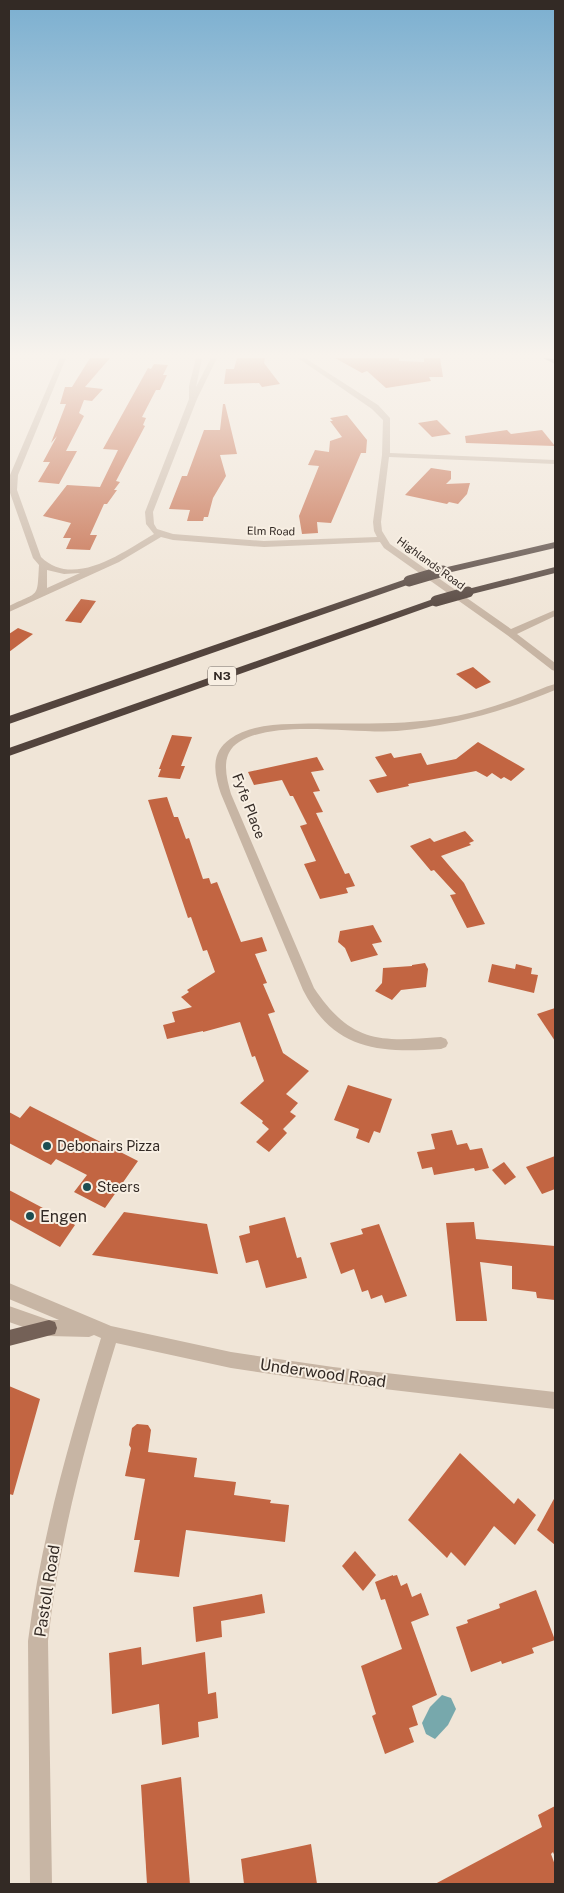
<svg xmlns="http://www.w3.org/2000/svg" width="564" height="1893" viewBox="0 0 564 1893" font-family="'Public Sans',sans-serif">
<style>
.water{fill:#77a8ac}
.building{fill:#c26542}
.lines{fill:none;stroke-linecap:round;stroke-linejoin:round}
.minor{fill:#c7b5a4;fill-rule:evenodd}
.major{fill:#746157;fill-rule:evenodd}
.highway{fill:#53443d;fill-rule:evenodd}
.highway-bridge{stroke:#53443d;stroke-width:11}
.poi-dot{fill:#1c4d52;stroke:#f8efe3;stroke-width:2}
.labels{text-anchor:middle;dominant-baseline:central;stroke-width:4;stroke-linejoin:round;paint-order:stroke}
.far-street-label{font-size:11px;fill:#332a25;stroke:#f8efe3}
.shield{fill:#f8efe3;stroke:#6e655e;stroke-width:1}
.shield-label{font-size:12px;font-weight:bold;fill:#332a25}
.street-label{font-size:14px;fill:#332a25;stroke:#f8efe3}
.poi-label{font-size:14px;fill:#332a25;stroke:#f8efe3;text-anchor:start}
.near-poi-label{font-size:16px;fill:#332a25;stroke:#f8efe3;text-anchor:start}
.near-street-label{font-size:16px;fill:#332a25;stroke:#f8efe3}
</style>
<rect width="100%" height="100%" fill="#f0e5d7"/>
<path class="water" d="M442 1695 451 1698 456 1709 448 1725 435 1739 426 1734 422 1723 430 1707Z"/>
<g class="building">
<path d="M90 358H110L85 387 103 389 92 401 84 400 79 413 84 416 66 451H77L59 484 38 482 50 462H43L57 436 51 443 66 404H60L65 387H72Z"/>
<path d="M237 358H265L264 363 280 384 262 387 259 383 224 384 226 369H234Z"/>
<path d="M335 358H399V361L424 362V358H440L443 377H429L431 381 386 388 367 371 362 373Z"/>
<path d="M154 364 168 365 163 375H167L160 390H156L142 417 146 418 143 425 145 426 116 481 120 482 114 490H117L107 504H104L90 535H97L90 550 66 549 71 538H63L71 523 43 516 67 485 100 487 118 450 103 449 148 368 151 369Z"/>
<path d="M223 404H225L237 454 220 455 226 476 213 498 208 517H204L203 521H187L190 510 169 509 182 476H187L204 430H220Z"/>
<path d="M347 415 367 440 366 453H361L331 523 317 522 318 533 302 534 299 516 319 466 308 465 315 450 329 452 330 441 342 437 330 421H333L330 418Z"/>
<path d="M437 420 451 434 432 437 418 423Z"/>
<path d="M507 430 511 434 542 430 555 446 466 443 465 436Z"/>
<path d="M431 468 451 471V479L446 484 470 483 467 494 458 504 449 502 447 504 405 495Z"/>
<path d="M81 599 96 601 81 623 65 621Z"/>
<path d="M18 628 33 634 9 652V634Z"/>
<path d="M473 667 491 682 476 689 456 674Z"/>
<path d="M172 735 192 737 181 766H185L180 779 158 777 161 769H159Z"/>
<path d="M478 742 525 769 511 781 504 777 501 779 492 773 487 777 476 771 408 784 409 786 377 793 369 780 387 776 375 757 391 753 394 758 421 753 427 765 456 759Z"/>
<path d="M317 757 324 770 311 772 320 791 313 792 323 812 316 813 345 874 349 873 355 886 346 888 348 893 320 899 304 864 316 861 300 826 307 824 293 796H290L282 780 254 785 248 772Z"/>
<path d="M167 797 174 817H178L186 839 189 838 203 879 209 878 211 884 217 882 241 942 262 937 267 951 255 954 267 983 263 984 275 1012 268 1014 283 1053 309 1071 286 1094 298 1103 290 1112 296 1116 283 1129 287 1133 269 1152 256 1142 269 1129 262 1123 263 1121 240 1103 264 1081 255 1056 252 1057 240 1022 203 1032V1031L167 1039 163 1025 175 1022 172 1012 192 1007 181 997 189 992 187 990 215 972 207 950 203 951 191 917 188 918 148 800Z"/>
<path d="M465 831 474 841 469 843 471 845 441 856 464 883 485 924 467 928 450 895 456 894 434 870 431 871 410 846 430 838 434 842Z"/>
<path d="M373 925 382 942 372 944 378 955 351 962 345 948 338 942 340 931Z"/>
<path d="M425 963 428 969 426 987 401 990 392 1000 375 991 382 983 383 968 412 966V965Z"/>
<path d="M492 964 515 969 516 964 532 968 531 974 538 975 534 993 488 982Z"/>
<path d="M555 1008V1041L537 1014Z"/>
<path d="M348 1085 392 1099 380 1133 374 1131 369 1143 356 1138 359 1129 334 1120Z"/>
<path d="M30 1106 138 1161 105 1208 74 1192 87 1175 56 1159 51 1165 9 1143V1112L20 1118Z"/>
<path d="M452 1130 457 1145 467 1143 470 1150 482 1148 489 1168 475 1171 474 1168 434 1175 432 1167 422 1169 417 1152 435 1149 431 1134Z"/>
<path d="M555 1156V1189L542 1194 526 1167Z"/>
<path d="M504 1162 516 1177 505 1185 492 1170Z"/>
<path d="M9 1190 75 1225 60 1247 9 1219Z"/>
<path d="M124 1212 207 1224 218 1274 92 1255Z"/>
<path d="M285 1217 297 1258 301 1257 307 1278 266 1288 258 1260 246 1263 239 1236 250 1233 249 1226Z"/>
<path d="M474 1222 476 1239 555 1246V1300L537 1298 536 1292 512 1289V1266L480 1262 487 1321H456L446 1223Z"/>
<path d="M379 1224 407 1296 385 1303 382 1295 371 1299 368 1290 362 1292 354 1269 341 1274 330 1243 363 1234 361 1229Z"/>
<path d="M9 1386 40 1399 13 1495 9 1494Z"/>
<path d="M137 1424 148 1425 151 1430 148 1452 197 1458 194 1477 236 1482 234 1495 271 1500 270 1503 289 1505 285 1542 186 1530 179 1577 134 1572 140 1540H134L145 1479 125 1476 131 1448 129 1445 132 1428Z"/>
<path d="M460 1453 514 1504 518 1498 536 1515 515 1545 494 1526 465 1566 451 1552 447 1558 408 1520Z"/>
<path d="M555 1497V1545L537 1530Z"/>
<path d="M355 1551 376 1575 363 1591 342 1566Z"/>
<path d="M393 1575V1576L397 1575 401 1586 407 1583 412 1597 421 1593 429 1615 411 1622 437 1695 412 1706 418 1725 409 1728 414 1742 385 1754 372 1716 376 1714 361 1666 402 1649 385 1599 381 1600 375 1582Z"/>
<path d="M536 1590 555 1640 532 1648 534 1653 502 1664 501 1661 471 1672 456 1627 468 1623 467 1620 500 1608 499 1604Z"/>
<path d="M262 1594 265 1613 221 1621 222 1637 196 1642 193 1607Z"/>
<path d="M141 1647 142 1665 205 1652 208 1694 216 1692 218 1718 198 1722 199 1737 162 1745 159 1704 112 1714 109 1653Z"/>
<path d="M181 1777 190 1884H147L141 1785Z"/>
<path d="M555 1806V1857L553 1852 551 1854 555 1865V1884H435L542 1827 538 1815Z"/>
<path d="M311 1844 317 1884H244L241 1859Z"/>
</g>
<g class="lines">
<g class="minor">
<path d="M60 358H66L18 475 17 490 41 557C74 589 123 552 154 534L146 524 145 512 189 399V386L196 358H202L196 387 211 358H217L197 399 153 512 154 524 157 529 173 534 264 541 377 537 374 531 373 522 382 455 383 420 372 409 298 358H305L378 405 390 418V453L555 460V464L389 457 381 522 382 531 390 544 511 629 555 610V616L517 634 555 663V671L552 670 507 635 384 548 380 542 264 547 173 540 161 537 119 562 9 612V606C40 591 37 599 39 565L33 558 9 490 10 475ZM47 570 64 574 80 573 47 588Z"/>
<path d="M555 684V690C504 711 452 726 397 731 353 734 276 719 239 742 220 754 226 776 231 794L314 988C351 1043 379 1042 441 1037L446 1039 448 1043 446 1047 441 1049C380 1053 334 1051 303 990L221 794C214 774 210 753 230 739 246 727 271 724 291 724 345 722 397 727 450 717 475 713 499 705 523 696 534 692 544 687 555 684Z"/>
<path d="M9 1283 111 1326 231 1352 333 1367 555 1392V1409L333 1383 231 1368 116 1343C86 1441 59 1539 48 1641L52 1884H30L28 1641C41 1537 70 1438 101 1338L94 1335 89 1337 49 1336 9 1322V1306L49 1320H59L9 1299Z"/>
</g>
<path class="major" d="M49 1320 55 1322 57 1328 55 1334 9 1346V1330Z"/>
<g class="highway">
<path d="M543 358 555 359V364Z"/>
<path d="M555 542V548L443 574 438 571 443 568Z"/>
<path d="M555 567V573L468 595 463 592 464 590Z"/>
<path d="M409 578 413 579 414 581 413 583 9 724V716Z"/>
<path d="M436 598 440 599 441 601 440 603 9 756V748Z"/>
</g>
<g class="highway-bridge">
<path d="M409 581 443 571"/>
<path d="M436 601 468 592"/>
</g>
</g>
<linearGradient id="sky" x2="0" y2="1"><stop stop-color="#7bafd0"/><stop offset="0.57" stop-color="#f8f3ed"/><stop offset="1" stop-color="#f8f3ed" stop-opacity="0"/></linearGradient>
<rect width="564" height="623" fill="url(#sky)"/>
<g class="poi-dot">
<circle cx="47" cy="1146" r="5"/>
<circle cx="87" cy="1187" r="5"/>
<circle cx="30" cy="1216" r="5"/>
</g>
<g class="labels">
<g class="far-street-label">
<text transform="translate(271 531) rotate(1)">Elm Road</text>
<text transform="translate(431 563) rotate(36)">Highlands Road</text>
</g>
<rect class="shield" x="208" y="666.5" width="28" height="19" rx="4"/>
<g class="shield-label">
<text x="222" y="676">N3</text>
</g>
<g class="street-label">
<text transform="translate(249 806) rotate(69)">Fyfe Place</text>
</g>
<g class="poi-label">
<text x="57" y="1146">Debonairs Pizza</text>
<text x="97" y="1187">Steers</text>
</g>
<g class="near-poi-label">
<text x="40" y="1216">Engen</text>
</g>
<g class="near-street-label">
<text transform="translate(323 1373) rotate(8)">Underwood Road</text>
<text transform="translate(47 1591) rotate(-81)">Pastoll Road</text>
</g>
</g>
<rect width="564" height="1893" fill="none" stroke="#332a25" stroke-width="20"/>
</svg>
